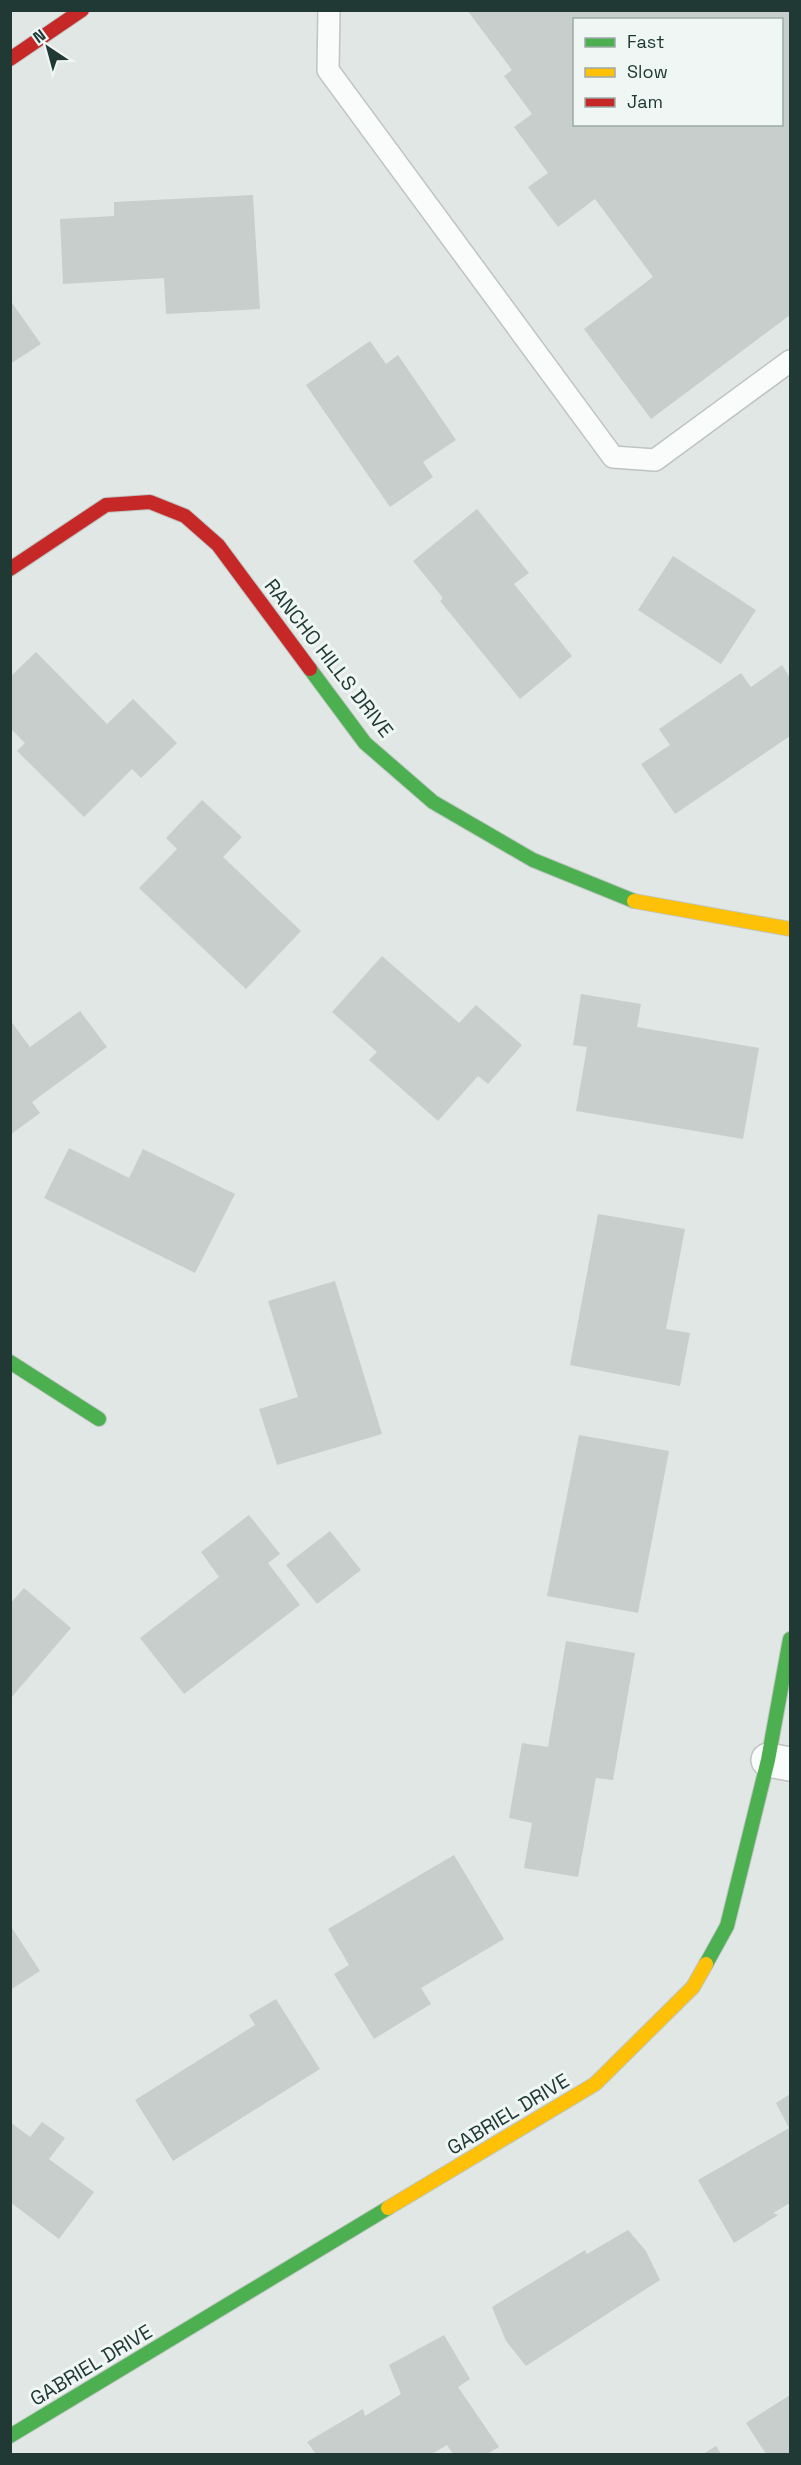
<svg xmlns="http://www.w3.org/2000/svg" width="801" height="2465" viewBox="0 0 801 2465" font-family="'Space Grotesk',sans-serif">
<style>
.building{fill:#c8cecc;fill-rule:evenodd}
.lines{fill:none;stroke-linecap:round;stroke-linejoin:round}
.lane-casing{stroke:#bec4c2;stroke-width:24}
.street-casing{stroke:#bec4c2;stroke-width:36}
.fast-casing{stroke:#bdc5c2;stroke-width:16}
.slow-casing{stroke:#bdc5c2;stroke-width:16}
.jam-casing{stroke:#bdc5c2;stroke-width:16}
.lane{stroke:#fafbfb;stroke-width:21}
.street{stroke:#fafbfb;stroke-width:33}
.fast{stroke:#4caf50;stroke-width:14}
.slow{stroke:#ffc107;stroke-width:14}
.jam{stroke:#c62828;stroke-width:14}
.labels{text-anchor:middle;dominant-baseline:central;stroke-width:6;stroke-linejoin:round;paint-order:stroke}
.street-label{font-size:20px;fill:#203934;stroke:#eff6f3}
</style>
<rect width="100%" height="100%" fill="#e1e7e5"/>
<g class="building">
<path d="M467 10H790V315L651 419 584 329 653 277 595 199 558 227 528 187 548 173 514 127 532 114 504 76 512 70ZM574 20H782V124H574Z"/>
<path d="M253 195 260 309 166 314 164 278 63 284 60 219 114 216V202Z"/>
<path d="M10 300 41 344 10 364Z"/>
<path d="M370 341 386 364 398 355 456 440 423 462 433 477 390 507 306 385Z"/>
<path d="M477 509 529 573 514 584 572 656 520 699 440 601 443 598 413 561Z"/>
<path d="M673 556 756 610 721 664 638 610Z"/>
<path d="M36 652 107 724 133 699 177 743 141 778 132 769 84 817 17 751 25 743 10 728V677Z"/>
<path d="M782 665 790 678V736L675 814 641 764 670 745 659 729 741 673 751 687Z"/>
<path d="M202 800 242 837 223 857 301 931 246 989 139 888 177 849 166 838Z"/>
<path d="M382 956 459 1023 476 1005 522 1045 488 1084 478 1076 438 1121 369 1060 377 1052 332 1012Z"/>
<path d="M581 994 641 1004 637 1027 759 1048 743 1139 576 1111 587 1047 573 1045Z"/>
<path d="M80 1011 107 1047 32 1102 40 1113 10 1135V1020L30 1047Z"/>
<path d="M69 1148 129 1178 143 1149 235 1194 195 1273 44 1198Z"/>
<path d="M598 1214 685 1229 666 1329 690 1333 680 1386 570 1365Z"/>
<path d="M335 1281 382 1434 277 1465 259 1409 298 1397 268 1301Z"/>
<path d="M579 1435 669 1451 638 1613 547 1596Z"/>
<path d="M249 1515 280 1554 268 1563 300 1605 184 1694 140 1638 219 1577 201 1552Z"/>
<path d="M330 1531 361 1570 317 1604 286 1565Z"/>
<path d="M24 1588 71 1628 10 1699V1604Z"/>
<path d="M566 1641 635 1653 613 1780 596 1778 578 1877 524 1868 532 1823 509 1818 522 1743 548 1747Z"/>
<path d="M454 1855 504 1939 421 1988 431 2004 374 2039 334 1974 349 1965 328 1929Z"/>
<path d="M10 1925 40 1971 10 1990Z"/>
<path d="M276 1999 320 2069 173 2161 135 2100 255 2025 249 2015Z"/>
<path d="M790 2094V2203L773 2213 778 2215 734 2243 698 2180 789 2128 776 2103Z"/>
<path d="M10 2122 30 2137 42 2122 65 2138 49 2159 94 2192 59 2239 10 2202Z"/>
<path d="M628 2230 646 2251 660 2280 526 2366 506 2341 492 2307 585 2250 587 2254Z"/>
<path d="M444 2335 470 2379 458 2387 499 2447 487 2454H453L447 2445 432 2454H316L307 2442 363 2409 365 2416 401 2394 389 2365Z"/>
<path d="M790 2395V2454H766L746 2423Z"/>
<path d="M716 2446 721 2454H703Z"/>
</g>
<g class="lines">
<g class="lane-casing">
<path id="lane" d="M329 10 328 70 613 457 655 460 790 361"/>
</g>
<g class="street-casing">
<path id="street" d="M768 1760 790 1764"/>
</g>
<g class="fast-casing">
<g id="fast">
<path d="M310 669 365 743 433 802 533 860 634 901"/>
<path d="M10 1362 99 1419"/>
<path d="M706 1964 727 1926 768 1760 790 1639"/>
<path d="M10 2436 388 2208"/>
</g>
</g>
<g class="slow-casing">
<g id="slow">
<path d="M634 901 790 929"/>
<path d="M388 2208 595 2084 693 1987 706 1964"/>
</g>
</g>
<g class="jam-casing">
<g id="jam">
<path d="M10 59 82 10"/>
<path d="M10 569 106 505 150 502 185 516 218 545 310 669"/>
</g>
</g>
<use href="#lane" class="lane"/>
<use href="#street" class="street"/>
<use href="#fast" class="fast"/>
<use href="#slow" class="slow"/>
<use href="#jam" class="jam"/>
</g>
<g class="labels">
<g class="street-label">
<text transform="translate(329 658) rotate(52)">RANCHO HILLS DRIVE</text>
<text transform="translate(508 2114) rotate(-31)">GABRIEL DRIVE</text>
<text transform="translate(91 2365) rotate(-31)">GABRIEL DRIVE</text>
</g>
</g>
<rect width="801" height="2465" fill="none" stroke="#203934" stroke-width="24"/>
<rect x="573" y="18" width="210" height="108" fill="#eff6f3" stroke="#9caaa7" stroke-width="1.5"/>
<rect x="585" y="38" width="30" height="9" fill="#4caf50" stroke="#9caaa7" stroke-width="1.5"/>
<text x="627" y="48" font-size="18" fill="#203934">Fast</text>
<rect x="585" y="68" width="30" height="9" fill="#ffc107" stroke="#9caaa7" stroke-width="1.5"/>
<text x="627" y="78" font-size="18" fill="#203934">Slow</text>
<rect x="585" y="98" width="30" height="9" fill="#c62828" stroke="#9caaa7" stroke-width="1.5"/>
<text x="627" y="108" font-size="18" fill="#203934">Jam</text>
<g transform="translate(48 48) rotate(324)" stroke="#eff6f3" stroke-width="4.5" paint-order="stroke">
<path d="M0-4.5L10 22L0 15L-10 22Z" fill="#203934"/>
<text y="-9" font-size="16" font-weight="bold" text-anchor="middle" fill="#203934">N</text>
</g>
</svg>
